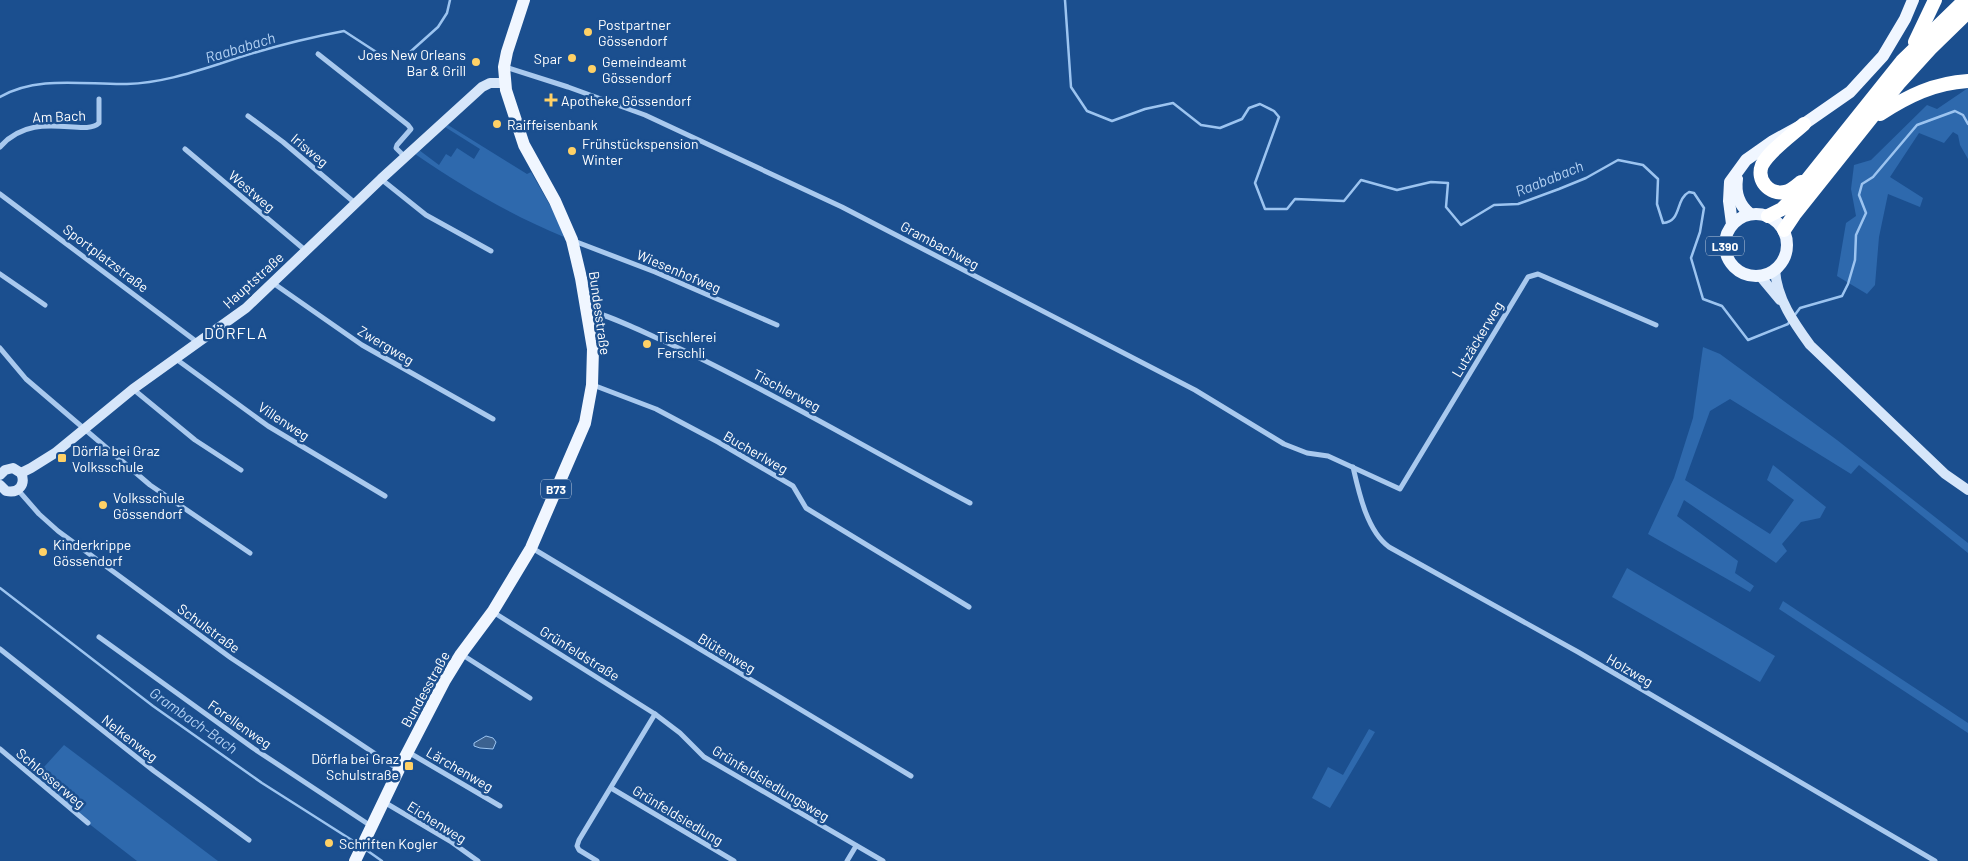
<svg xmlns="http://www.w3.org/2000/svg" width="1968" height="861" viewBox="0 0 1968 861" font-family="Barlow,sans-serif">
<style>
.green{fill:#2e69ad}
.water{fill:#3c6290;stroke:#9cc4f0}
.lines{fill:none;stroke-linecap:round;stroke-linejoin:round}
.stream{stroke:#9cc4f0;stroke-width:2.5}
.minor{stroke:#a9c9ee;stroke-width:5}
.secondary{stroke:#d6e6fa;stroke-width:10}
.primary{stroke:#f0f6ff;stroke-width:12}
.motorway{stroke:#fff;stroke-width:14}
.poi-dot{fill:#ffd166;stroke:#1b4f8f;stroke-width:2}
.labels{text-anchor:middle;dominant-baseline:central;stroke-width:5;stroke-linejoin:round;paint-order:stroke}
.shield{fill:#1b4f8f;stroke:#bbcadd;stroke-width:1}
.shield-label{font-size:12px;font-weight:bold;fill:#fff}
.poi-label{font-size:14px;fill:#fff;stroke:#1b4f8f;text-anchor:start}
.street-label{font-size:14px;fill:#fff;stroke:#1b4f8f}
.water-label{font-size:15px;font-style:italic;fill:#b5d3f5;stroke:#1b4f8f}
.quarter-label{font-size:16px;letter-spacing:1px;fill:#fff;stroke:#1b4f8f}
</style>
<rect width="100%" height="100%" fill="#1b4f8f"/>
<g class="green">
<path d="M1968 88V159L1960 145 1958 135 1953 132 1944 143 1919 133 1890 177 1923 198 1920 207 1888 194 1879 237 1875 285 1867 294 1837 276 1846 223 1856 216 1851 189 1854 165 1871 160 1927 105 1937 109Z"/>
<path d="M448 125 527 174 531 172 556 216 564 237C509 214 463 187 415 154L419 150 439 165 446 154 451 157 457 148 474 159 480 149 445 127Z"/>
<path d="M1703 347 1720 354 1837 440 1968 543V553L1859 465 1851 474 1730 399 1710 411 1685 480 1770 534 1794 500 1767 480 1773 465 1826 507 1820 518 1801 522 1782 544 1787 551 1776 563 1684 500 1677 516 1738 561 1735 573 1754 586 1750 592 1648 534 1674 478 1693 418Z"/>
<path d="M1627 568 1775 656 1760 682 1612 597Z"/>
<path d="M1783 601 1968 723V733L1779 609Z"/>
<path d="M1369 729 1375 732 1330 808 1312 798 1328 767 1343 775Z"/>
<path d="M64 745 218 861H137L88 823 34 778Z"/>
</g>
<path class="water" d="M486 736 493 738 496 742 493 749 480 748 474 746V743Z"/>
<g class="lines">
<g class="stream">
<path d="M1065 0 1071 87 1087 111 1112 121 1145 109 1173 103 1201 125 1220 128 1242 119 1249 108 1260 104 1274 111 1279 117 1255 183 1265 209H1287L1295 199 1344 201 1361 180 1397 190 1431 182 1448 183 1446 207 1461 225 1494 205 1518 204 1559 189 1586 178 1618 160 1643 165 1658 179 1657 204 1663 223C1682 222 1675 199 1689 192L1694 193 1704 208 1700 232 1691 258 1703 299 1722 306 1748 340 1788 324 1790 320"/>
<path d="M0 97C37 75 86 85 127 84 159 83 188 74 219 64 260 50 302 39 344 31L387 59 409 53 438 27 447 13 450 0"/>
<path d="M1794 316 1800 308 1842 296 1848 284 1855 260 1856 235 1866 213 1859 195 1862 184 1873 177 1917 125 1955 111 1963 115 1968 124"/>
<path d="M0 588 153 706 262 783 358 844"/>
<path d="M365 849 382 861"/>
</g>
<g class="minor">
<path d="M318 54 408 125 411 129 397 145 396 148 405 157"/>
<path d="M505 67 568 87 645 115 842 207 1195 390 1284 444 1307 453 1328 456 1400 489 1528 277 1538 274 1656 325"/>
<path d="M248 116 283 142 355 203"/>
<path d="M0 147C34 108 84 138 99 123V99"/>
<path d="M185 149 305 250"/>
<path d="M381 179 426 215 491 251"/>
<path d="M0 194 197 342"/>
<path d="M574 241 655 272 777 325"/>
<path d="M0 274 45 305"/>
<path d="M273 283 362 345 493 419"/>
<path d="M588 310C622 320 656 338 689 353 785 399 876 454 970 503"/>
<path d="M0 348 26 379 150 485 250 553"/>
<path d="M176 359 268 426 385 496"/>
<path d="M593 385 656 409 718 442 793 486 806 508 969 607"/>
<path d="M133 389 195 440 241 470"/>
<path d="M1353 467C1359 493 1367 531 1389 547L1578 652 1935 861"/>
<path d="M18 490 39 514 58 531 231 658 398 769"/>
<path d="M532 548 911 776"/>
<path d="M493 612 655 714 680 733 704 757 883 861"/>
<path d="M99 637 253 748 371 826"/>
<path d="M0 649 154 771 249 840"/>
<path d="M461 654 530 698"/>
<path d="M0 749 88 823"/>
<path d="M408 752 500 806"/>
<path d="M611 788 734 861"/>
<path d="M384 802 450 841 478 861"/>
<path d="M597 861 579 850 577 846 579 840 655 714"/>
<path d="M847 861 856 846"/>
</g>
<g class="secondary">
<path d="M1775 270C1777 299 1794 323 1810 345L1945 474 1968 490"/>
<path d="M1760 276 1780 300"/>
<path d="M21 473 31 468 55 453 133 389 246 308 381 179 482 87 490 83H505"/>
<path d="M0 475 5 470 13 468 21 473C26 484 19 494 6 491L0 485"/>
</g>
<g class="primary">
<path d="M1737 179C1735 193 1739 205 1750 214"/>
<circle cx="1756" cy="245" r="31"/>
<path d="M1732 224 1729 201 1730 182 1746 160 1773 141 1804 124 1850 92 1883 56 1905 19 1913 0"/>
<path d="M355 861 403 761 445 680 461 654 493 611 531 548 585 423 592 385 593 349 581 278 572 240 555 201 524 145 506 90 504 67 507 52 524 0"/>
</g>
<g class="motorway">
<path d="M1915 42 1935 0"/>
<path d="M1880 114C1908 96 1934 83 1968 81"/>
<path d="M1801 182C1796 186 1791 191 1785 192 1769 195 1756 180 1762 165 1769 151 1792 135 1804 124"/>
<path d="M1768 216 1782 209 1790 201 1902 61 1965 0"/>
<path d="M1784 230 1794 215 1900 82 1930 49 1968 12"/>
</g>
</g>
<g class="poi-dot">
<circle cx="588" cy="32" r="5"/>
<circle cx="572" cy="58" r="5"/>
<circle cx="476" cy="62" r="5"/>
<circle cx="592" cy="69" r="5"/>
<path d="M548.5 92.5h5v5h5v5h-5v5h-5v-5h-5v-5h5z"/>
<circle cx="497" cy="124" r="5"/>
<circle cx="572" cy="151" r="5"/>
<circle cx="647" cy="344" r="5"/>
<rect x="57" y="453" width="10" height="10" rx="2.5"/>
<circle cx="103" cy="505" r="5"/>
<circle cx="43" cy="552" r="5"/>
<rect x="404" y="761" width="10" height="10" rx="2.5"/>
<circle cx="329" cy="843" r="5"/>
</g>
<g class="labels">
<g class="shield">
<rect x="1706" y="236.5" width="38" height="19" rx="4"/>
<rect x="541" y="479.5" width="30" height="19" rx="4"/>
</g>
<g class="shield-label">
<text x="1725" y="246">L390</text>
<text x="556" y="489">B73</text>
</g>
<g class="poi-label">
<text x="598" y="24">Postpartner<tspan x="598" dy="16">Gössendorf</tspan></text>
<text x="466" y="54" text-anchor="end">Joes New Orleans<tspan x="466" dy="16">Bar &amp; Grill</tspan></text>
<text x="562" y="58" text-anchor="end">Spar</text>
<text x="602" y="61">Gemeindeamt<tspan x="602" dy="16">Gössendorf</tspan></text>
<text x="561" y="100">Apotheke Gössendorf</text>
<text x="507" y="124">Raiffeisenbank</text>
<text x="582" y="143">Frühstückspension<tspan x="582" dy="16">Winter</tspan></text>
<text x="657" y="336">Tischlerei<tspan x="657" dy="16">Ferschli</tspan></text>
<text x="72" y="450">Dörfla bei Graz<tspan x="72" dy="16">Volksschule</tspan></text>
<text x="113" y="497">Volksschule<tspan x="113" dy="16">Gössendorf</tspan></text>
<text x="53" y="544">Kinderkrippe<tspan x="53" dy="16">Gössendorf</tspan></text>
<text x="399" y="758" text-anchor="end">Dörfla bei Graz<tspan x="399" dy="16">Schulstraße</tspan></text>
<text x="339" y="843">Schriften Kogler</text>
</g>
<g class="street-label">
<text transform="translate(59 116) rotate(-2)">Am Bach</text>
<text transform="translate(310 150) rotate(40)">Irisweg</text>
<text transform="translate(252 191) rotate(40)">Westweg</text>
<text transform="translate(940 245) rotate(28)">Grambachweg</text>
<text transform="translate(106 258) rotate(37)">Sportplatzstraße</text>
<text transform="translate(679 271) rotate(23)">Wiesenhofweg</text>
<text transform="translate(253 280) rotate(-42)">Hauptstraße</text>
<text transform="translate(600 313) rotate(82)">Bundesstraße</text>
<text transform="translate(1477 339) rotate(-59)">Lutzäckerweg</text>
<text transform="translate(386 345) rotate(31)">Zwergweg</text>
<text transform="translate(787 390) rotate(28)">Tischlerweg</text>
<text transform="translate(284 421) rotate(33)">Villenweg</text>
<text transform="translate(756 452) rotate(30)">Bucherlweg</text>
<text transform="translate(209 628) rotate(36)">Schulstraße</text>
<text transform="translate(580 653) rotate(32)">Grünfeldstraße</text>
<text transform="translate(727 653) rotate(31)">Blütenweg</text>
<text transform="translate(1630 670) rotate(30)">Holzweg</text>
<text transform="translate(425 689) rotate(-61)">Bundesstraße</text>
<text transform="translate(240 724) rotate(35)">Forellenweg</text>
<text transform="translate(130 738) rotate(38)">Nelkenweg</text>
<text transform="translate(460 769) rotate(30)">Lärchenweg</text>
<text transform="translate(51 778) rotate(40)">Schlosserweg</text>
<text transform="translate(771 783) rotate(31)">Grünfeldsiedlungsweg</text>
<text transform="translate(678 815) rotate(31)">Grünfeldsiedlung</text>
<text transform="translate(437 822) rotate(32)">Eichenweg</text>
</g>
<g class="water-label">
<text transform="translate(240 47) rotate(-17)">Raababach</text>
<text transform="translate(1549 178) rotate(-22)">Raababach</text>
<text transform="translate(194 720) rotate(35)">Grambach-Bach</text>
</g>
<g class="quarter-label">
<text x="236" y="332">DÖRFLA</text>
</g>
</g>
</svg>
